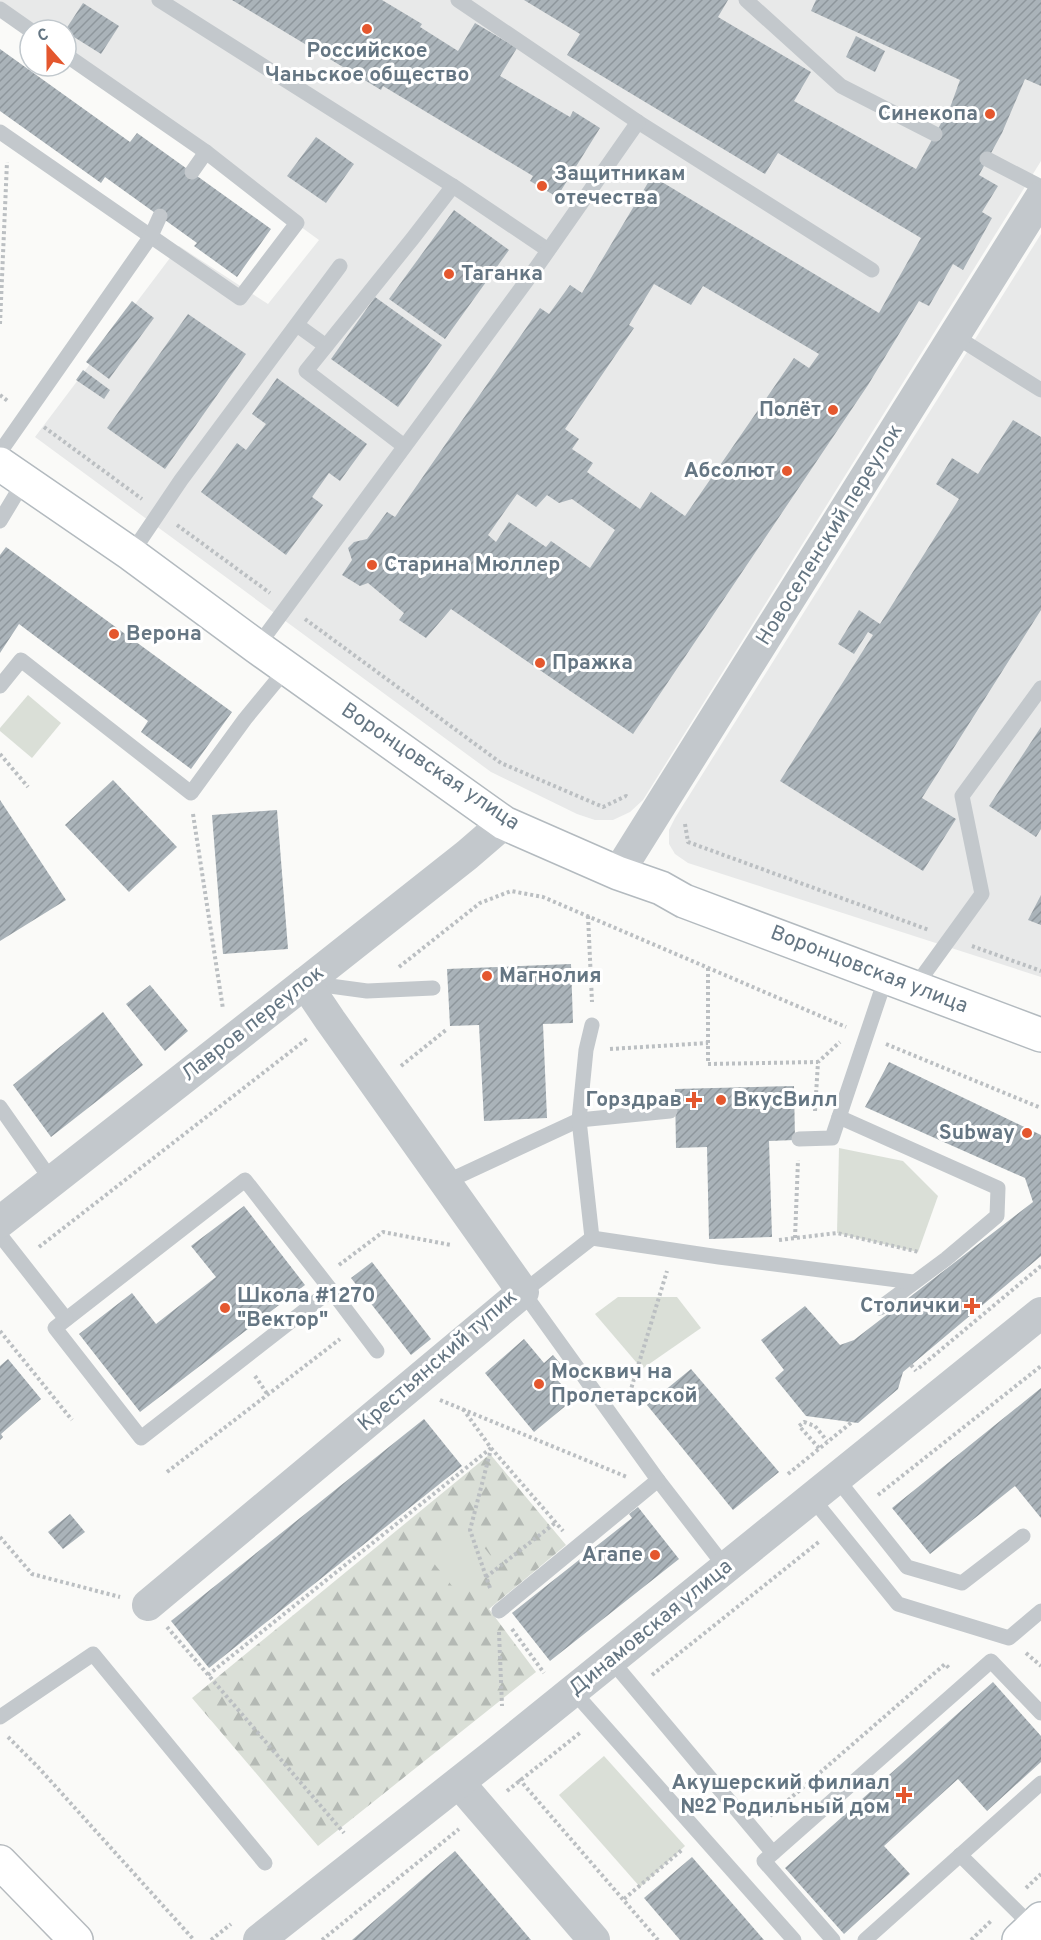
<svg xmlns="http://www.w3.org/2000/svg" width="1041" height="1940" viewBox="0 0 1041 1940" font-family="Overpass,sans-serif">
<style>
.built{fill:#e8e9e9}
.forest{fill:url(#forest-firs)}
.green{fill:#dadfd7}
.building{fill:url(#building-hatch);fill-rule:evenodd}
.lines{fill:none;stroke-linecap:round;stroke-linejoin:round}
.secondary-casing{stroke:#b3babf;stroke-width:36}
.primary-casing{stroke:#b5babe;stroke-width:36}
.path{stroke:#bbbfc2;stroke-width:4;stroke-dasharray:3 3;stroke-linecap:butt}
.service{stroke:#c3c8cc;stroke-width:15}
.minor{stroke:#c3c8cc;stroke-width:32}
.secondary{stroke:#fff;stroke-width:33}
.primary{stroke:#fff;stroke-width:33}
.poi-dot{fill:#e4572e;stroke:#fff;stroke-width:2}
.labels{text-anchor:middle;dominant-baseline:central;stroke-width:6;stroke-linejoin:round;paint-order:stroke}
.poi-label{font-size:21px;font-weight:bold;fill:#657683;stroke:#fff;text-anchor:start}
.street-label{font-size:21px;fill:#657683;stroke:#fff}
</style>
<defs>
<pattern id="forest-firs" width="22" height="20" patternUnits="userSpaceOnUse" patternTransform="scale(1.5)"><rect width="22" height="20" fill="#dadfd7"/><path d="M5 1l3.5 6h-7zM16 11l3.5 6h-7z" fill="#b4b9b4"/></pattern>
<pattern id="building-hatch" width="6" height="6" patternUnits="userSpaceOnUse" patternTransform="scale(1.5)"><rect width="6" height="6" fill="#aab3b9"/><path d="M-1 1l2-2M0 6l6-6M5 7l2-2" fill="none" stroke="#8e969c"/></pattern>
</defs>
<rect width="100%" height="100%" fill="#fafaf8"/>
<g class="built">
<path d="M0 0H1041V161L643 800 630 812 613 820H595L577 814 491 772 35 437 179 246 268 304 319 240 66 57V30H30L0 9Z"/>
<path d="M1041 234V977L688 863 675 854 669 844V830L675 818Z"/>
</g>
<path class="forest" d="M490 1454 566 1545 489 1609 536 1672 318 1846 192 1698Z"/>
<g class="green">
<path d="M28 695 61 723 32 758 0 731V728Z"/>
<path d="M839 1148 903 1161 938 1196 918 1252 837 1233Z"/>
<path d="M618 1297H677L701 1328 642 1369 595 1314Z"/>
<path d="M470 1530 499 1566 461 1597 432 1561Z"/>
<path d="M604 1756 685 1846 640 1887 559 1795Z"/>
</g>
<g class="building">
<path d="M232 0H382L422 24 420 27 458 51 475 23 517 48 500 76 570 117 573 111 600 128 557 197 530 181 533 176 383 86 381 90Z"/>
<path d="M524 0H728L718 17 811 72 794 101 916 169 951 105 960 80 811 11 816 0H1041V86L1025 79 1002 133 979 175 998 186 982 212 992 218 963 270 953 264 929 306 919 301 868 385 633 734 451 609 426 638 399 620 404 613 368 583 360 586 342 575 352 560 348 548 354 542 367 539 387 512 395 517 540 308 549 314 570 285 582 293 652 176 879 313 921 238 778 153 765 174 567 55 580 34ZM654 284 691 305 703 286 819 354 809 368 794 358 685 516 651 492 640 509 587 472 593 463 572 449 579 439 565 429 634 328 629 325ZM517 494 536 507 547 495 559 503 572 499 615 530 590 568 551 541 546 547 509 522 496 542 488 535Z"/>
<path d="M83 3 119 26 101 54 66 32V29Z"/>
<path d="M856 36 885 51 875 72 846 57Z"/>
<path d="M0 49 130 142 137 133 271 229 237 277 194 246 197 243 105 177 101 183 0 111Z"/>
<path d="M316 137 354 164 326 203 287 176Z"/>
<path d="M454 210 509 250 445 339 389 299Z"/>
<path d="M375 297 442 345 398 407 331 359Z"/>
<path d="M132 301 154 318 109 379 86 362Z"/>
<path d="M188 314 246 354 165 469 107 428Z"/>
<path d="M83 370 110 390 104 399 76 380Z"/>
<path d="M277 378 367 444 340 481 329 473 312 497 323 505 286 555 201 492 237 443 246 450 266 424 252 414Z"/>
<path d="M1013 420 1041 437V610L922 798 956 819 923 871 780 781 873 635 868 632 854 654 838 644 859 610 880 624 959 499 936 484 952 458 978 474Z"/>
<path d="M6 547 232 712 191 769 141 732 148 721 19 624 0 653V555Z"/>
<path d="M1041 727V829L1036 837 989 806Z"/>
<path d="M113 780 177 847 129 892 65 825Z"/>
<path d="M0 800 66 900 0 941Z"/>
<path d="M277 810 288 949 223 954 212 815Z"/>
<path d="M1041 895V925L1028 920Z"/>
<path d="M571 964 573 1023 543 1024 547 1118 484 1121 479 1025 450 1026 447 969Z"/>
<path d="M150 985 188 1031 165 1051 126 1004Z"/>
<path d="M103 1012 143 1065 51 1137 13 1085Z"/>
<path d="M889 1062 1041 1135V1256L903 1372 898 1389 858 1423 806 1416 775 1378 784 1370 761 1340 805 1306 840 1345 854 1340 1033 1202 1025 1178 865 1107Z"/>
<path d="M794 1086 795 1140 769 1141 772 1237 709 1239 707 1147 676 1148 675 1089Z"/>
<path d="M244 1206 305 1285 140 1412 79 1334 132 1293 156 1324 216 1277 191 1246Z"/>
<path d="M372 1262 431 1339 411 1355 351 1278Z"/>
<path d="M524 1339 544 1363 553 1355 564 1368 554 1376 574 1399 534 1432 485 1373Z"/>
<path d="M8 1359 41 1399 1 1434 3 1437 0 1440V1366Z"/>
<path d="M691 1369 779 1472 733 1510 647 1405Z"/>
<path d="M1041 1388V1518L1015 1486 930 1554 892 1508Z"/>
<path d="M424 1419 462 1466 209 1668 171 1621Z"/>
<path d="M638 1507 679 1559 550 1661 512 1613 632 1518 629 1514Z"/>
<path d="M70 1514 85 1532 63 1549 48 1532Z"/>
<path d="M993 1682 1041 1736V1762L987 1811 958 1779 884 1846 910 1874 844 1934 785 1868Z"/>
<path d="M455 1851 531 1940H352L419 1882Z"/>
<path d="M692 1857 764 1940H680L644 1898Z"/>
</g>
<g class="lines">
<g class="secondary-casing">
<g id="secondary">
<path d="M0 464 131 554 257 647 504 823 618 873 661 888 684 901 1041 1035"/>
<path d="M1019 1940 1041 1919"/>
</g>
</g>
<g class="primary-casing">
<path id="primary" d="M0 1862 76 1940"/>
</g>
<g class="path">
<path d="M0 324 7 162"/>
<path d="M0 395 9 402"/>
<path d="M44 427 142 499"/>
<path d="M177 525 270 593"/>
<path d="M305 619 501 763 603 807 626 796 629 798"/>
<path d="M0 754 28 787"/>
<path d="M193 814 223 1009"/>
<path d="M685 824 688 842 929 930"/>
<path d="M588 916 592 1002"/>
<path d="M972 946 1041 971"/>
<path d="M399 967 480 903 511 891 543 897 846 1027"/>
<path d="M708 968V1064L818 1062"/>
<path d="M886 1044 1041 1108"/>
<path d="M610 1049 708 1043"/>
<path d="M401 1066 446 1030"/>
<path d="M815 1111 818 1062 840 1042"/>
<path d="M795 1238 798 1160"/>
<path d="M779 1240 837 1233 919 1252"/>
<path d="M39 1247 308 1038"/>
<path d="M339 1265 383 1232 451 1245"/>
<path d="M0 1331 72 1420"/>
<path d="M911 1365 916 1371"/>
<path d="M919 1368 1041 1266"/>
<path d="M255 1376 268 1395"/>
<path d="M628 1399 667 1271"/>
<path d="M440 1400 627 1477"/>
<path d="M463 1409 491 1448 563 1531"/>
<path d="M819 1448 799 1426 804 1422 815 1426 827 1441"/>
<path d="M167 1472 340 1339"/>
<path d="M788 1474 852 1422"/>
<path d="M878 1495 1041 1366"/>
<path d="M0 1537 32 1574 120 1597"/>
<path d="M486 1577 555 1523"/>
<path d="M490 1588 470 1530 491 1449"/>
<path d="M167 1627 344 1833"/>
<path d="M512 1629 544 1673"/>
<path d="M499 1632 502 1706"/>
<path d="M1026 1653 1041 1666"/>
<path d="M208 1675 491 1448"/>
<path d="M652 1675 820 1541"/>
<path d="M8 1737 38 1767 194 1940"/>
<path d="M519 1779 658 1940"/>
<path d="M507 1791 581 1732"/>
<path d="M770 1816 945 1664 950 1669"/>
<path d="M1026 1888 1041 1874"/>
<path d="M624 1899 683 1849"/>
<path d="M211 1940 231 1924"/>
<path d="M322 1940 459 1829"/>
<path d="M971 1940 992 1920"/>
</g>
<g class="service">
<path d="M159 0 453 186"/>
<path d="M458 0 638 122 872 270"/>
<path d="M746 0 841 86 935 134"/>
<path d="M0 9 30 30"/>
<path d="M0 132 240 298 297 223 206 152 66 55"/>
<path d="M987 159 1041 187"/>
<path d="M192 172 206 152"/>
<path d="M297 325 326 346"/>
<path d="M955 336 1041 390"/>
<path d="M404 446 306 371 413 238 453 186 548 250"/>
<path d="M0 452 151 236 160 216"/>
<path d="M0 521 24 481"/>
<path d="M131 554 181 480 340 266"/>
<path d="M257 647 536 268 638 122"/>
<path d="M0 686 21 660 191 793 245 719 287 668"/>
<path d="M308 983 367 991 433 988"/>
<path d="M914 988 982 894 962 796 1041 688"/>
<path d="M0 1107 52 1181"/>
<path d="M839 1117 998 1188 997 1216 946 1259 880 1308"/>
<path d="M799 1139 832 1138 886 977"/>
<path d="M245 1180 331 1290 141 1438 55 1328Z"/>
<path d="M446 1182 579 1120 670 1111"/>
<path d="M0 1235 66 1319"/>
<path d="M592 1238 579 1120 586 1050 592 1025"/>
<path d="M331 1290 377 1351"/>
<path d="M837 1479 907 1567 962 1583 1023 1536"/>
<path d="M812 1498 898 1604 1009 1638 1041 1611"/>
<path d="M726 1568 658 1480 523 1292 592 1238 719 1257 913 1282"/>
<path d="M499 1611 658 1480"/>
<path d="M611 1660 773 1853"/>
<path d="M573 1691 794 1940"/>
<path d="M0 1717 93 1654 265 1863"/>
<path d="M960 1855 1033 1927"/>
<path d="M833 1940 764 1861 991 1661 1041 1713"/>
<path d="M865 1940 1041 1783"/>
</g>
<g class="minor">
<path d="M618 873 1041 197"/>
<path d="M0 1222 305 983 467 855 504 823"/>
<path d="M148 1605 523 1292 330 1020 305 983"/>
<path d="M459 1783 594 1940"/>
<path d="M259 1940 496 1753 1041 1313"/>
</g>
<use href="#secondary" class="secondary"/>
<use href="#primary" class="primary"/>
</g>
<g class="poi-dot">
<circle cx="367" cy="29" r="6"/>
<circle cx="990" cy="114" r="6"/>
<circle cx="542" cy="186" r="6"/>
<circle cx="449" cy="274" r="6"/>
<circle cx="833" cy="410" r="6"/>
<circle cx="787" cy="471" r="6"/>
<circle cx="372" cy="565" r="6"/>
<circle cx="114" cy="634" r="6"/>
<circle cx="540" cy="663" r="6"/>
<circle cx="487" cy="976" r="6"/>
<path d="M691 1091h6v6h6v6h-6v6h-6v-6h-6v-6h6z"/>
<circle cx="721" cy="1100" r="6"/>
<circle cx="1027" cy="1133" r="6"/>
<path d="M969 1297h6v6h6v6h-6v6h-6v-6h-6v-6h6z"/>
<circle cx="225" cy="1308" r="6"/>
<circle cx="539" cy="1384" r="6"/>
<circle cx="655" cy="1555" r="6"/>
<path d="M901 1786h6v6h6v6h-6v6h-6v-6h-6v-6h6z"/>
</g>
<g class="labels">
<g class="poi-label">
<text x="367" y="51" text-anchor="middle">Российское<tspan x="367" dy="24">Чаньское общество</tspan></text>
<text x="978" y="114" text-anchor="end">Синекопа</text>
<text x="554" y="174">Защитникам<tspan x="554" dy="24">отечества</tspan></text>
<text x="461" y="274">Таганка</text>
<text x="821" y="410" text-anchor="end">Полёт</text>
<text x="775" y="471" text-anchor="end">Абсолют</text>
<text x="384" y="565">Старина Мюллер</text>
<text x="126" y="634">Верона</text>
<text x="552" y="663">Пражка</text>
<text x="499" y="976">Магнолия</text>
<text x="682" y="1100" text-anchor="end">Горздрав</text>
<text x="733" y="1100">ВкусВилл</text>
<text x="1015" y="1133" text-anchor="end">Subway</text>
<text x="237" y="1296">Школа #1270<tspan x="237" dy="24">"Вектор"</tspan></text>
<text x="960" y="1306" text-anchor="end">Столички</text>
<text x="551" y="1372">Москвич на<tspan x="551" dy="24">Пролетарской</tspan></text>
<text x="643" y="1555" text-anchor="end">Агапе</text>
<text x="890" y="1783" text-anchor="end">Акушерский филиал<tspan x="890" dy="24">№2 Родильный дом</tspan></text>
</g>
<g class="street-label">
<text transform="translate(830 535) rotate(-58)">Новоселенский переулок</text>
<text transform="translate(430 767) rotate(34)">Воронцовская улица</text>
<text transform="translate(869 970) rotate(21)">Воронцовская улица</text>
<text transform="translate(253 1024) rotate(-38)">Лавров переулок</text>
<text transform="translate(438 1361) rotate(-41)">Крестьянский тупик</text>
<text transform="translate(651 1628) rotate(-39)">Динамовская улица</text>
</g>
</g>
<g transform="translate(48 48) rotate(339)"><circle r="28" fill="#ffffff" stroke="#c1c8cd" stroke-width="1.5"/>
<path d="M0-4.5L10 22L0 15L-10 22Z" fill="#e4572e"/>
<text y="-9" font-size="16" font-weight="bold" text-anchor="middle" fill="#657683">С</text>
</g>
</svg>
